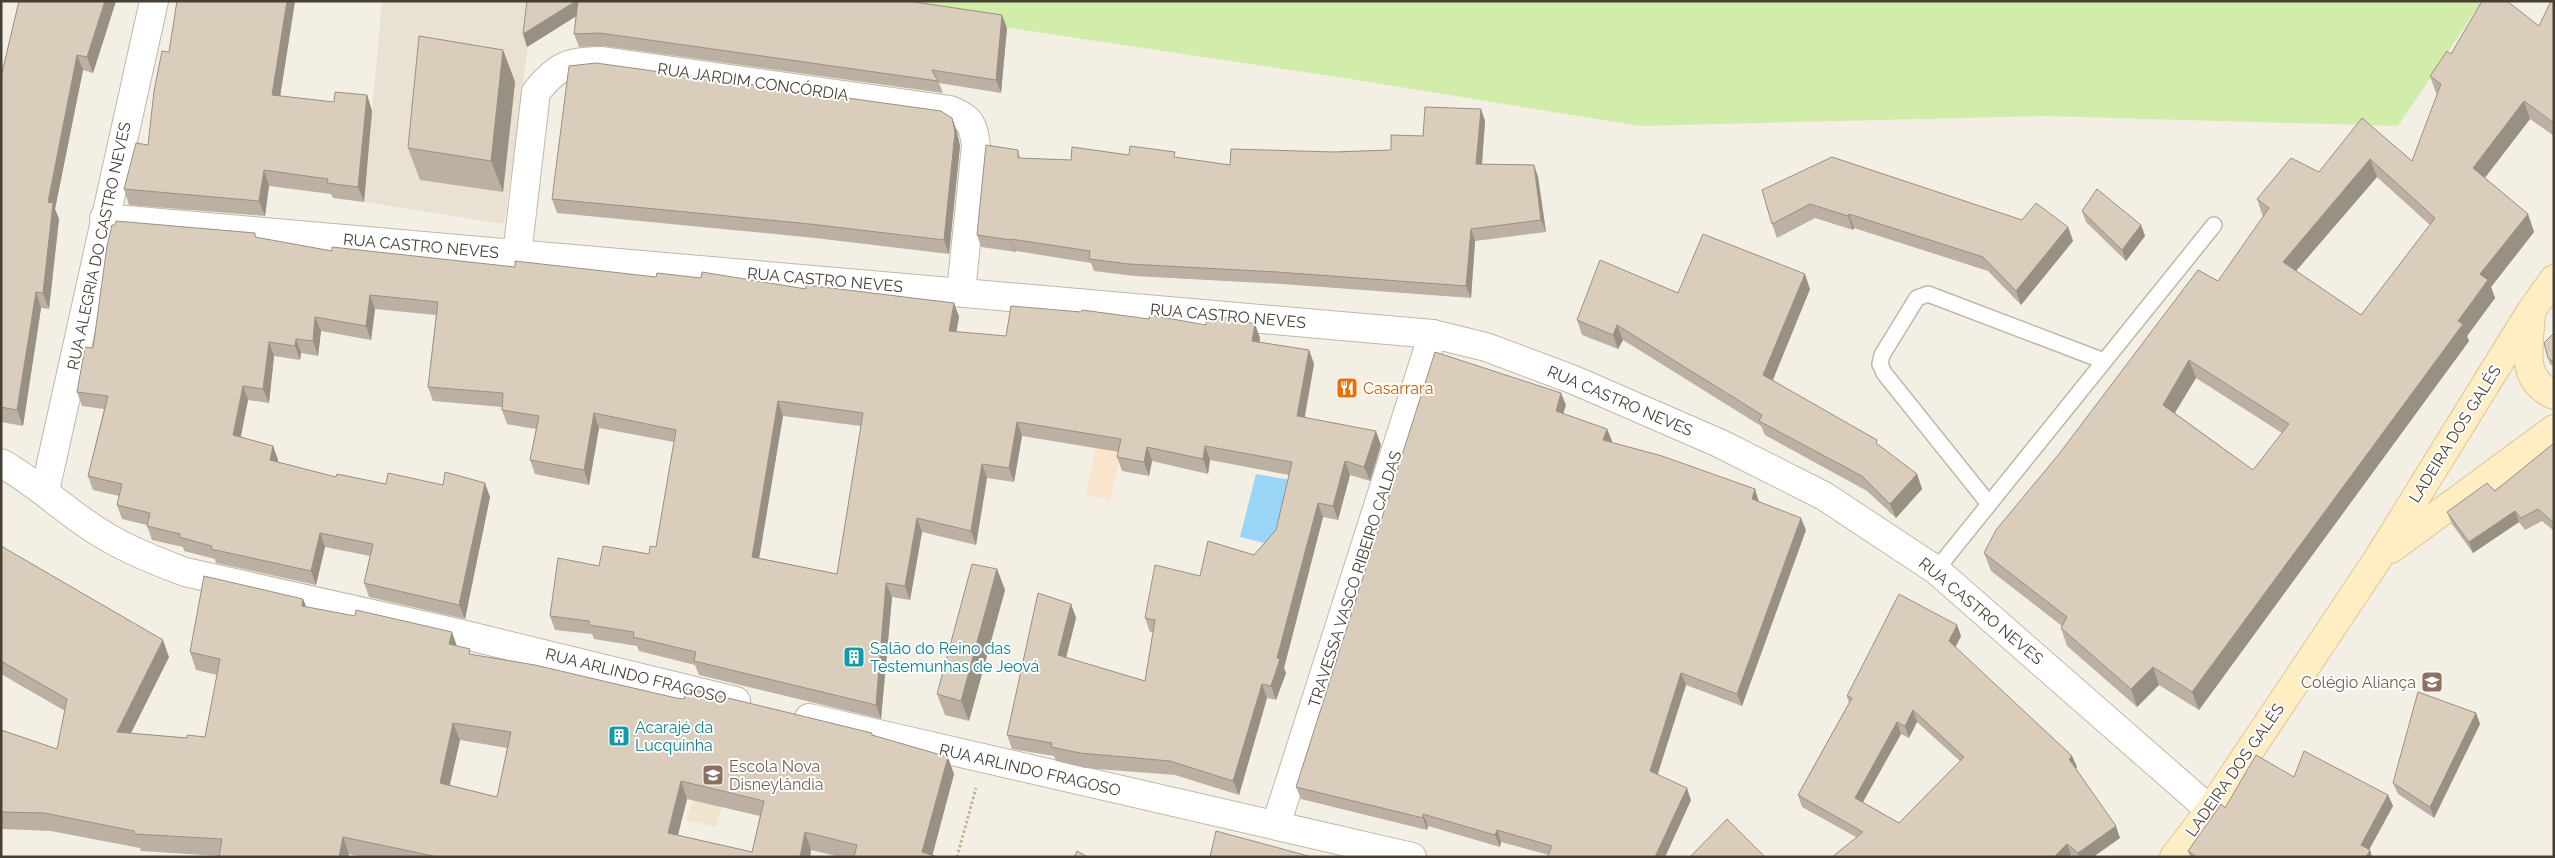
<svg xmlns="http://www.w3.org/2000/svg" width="2555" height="858" viewBox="0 0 2555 858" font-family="Raleway,sans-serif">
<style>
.residential{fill:#e9e1d2}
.commercial{fill:#f9e5ce}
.education{fill:#efe4cd}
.green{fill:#d1eda9}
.water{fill:#9ad5f8}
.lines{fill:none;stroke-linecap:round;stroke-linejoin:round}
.service-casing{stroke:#c1b7a7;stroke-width:18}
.minor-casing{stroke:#c1b7a7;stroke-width:30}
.secondary-casing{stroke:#ddc592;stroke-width:30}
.path{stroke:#c4b296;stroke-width:3;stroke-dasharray:2.5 2.5;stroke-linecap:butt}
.service{stroke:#fff;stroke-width:15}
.minor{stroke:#fff;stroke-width:28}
.secondary{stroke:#ffeec4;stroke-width:28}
.wall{fill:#bbb0a2;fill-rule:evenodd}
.shaded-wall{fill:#999084}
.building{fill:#dacdbc;stroke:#999084;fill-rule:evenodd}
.labels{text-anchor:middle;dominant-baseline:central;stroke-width:4;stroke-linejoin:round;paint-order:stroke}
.street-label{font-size:16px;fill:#483f34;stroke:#fff}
.food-label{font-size:16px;fill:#c56008;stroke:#fff;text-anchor:start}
.culture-label{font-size:16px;fill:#0d838f;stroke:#fff;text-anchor:start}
.education-label{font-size:16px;fill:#785e54;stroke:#fff;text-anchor:end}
</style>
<rect width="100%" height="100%" fill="#f4efe5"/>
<path class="residential" d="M382 1H534L504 224 364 202Z"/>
<path class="commercial" d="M1123 319 1150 325 1110 500 1086 494Z"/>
<path class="education" d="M711 723 739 730 717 827 687 820Z"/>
<path class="green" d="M828 1H2482L2398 126 2043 116 1640 126 1351 79Z"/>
<path class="water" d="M1256 474 1291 480 1277 546 1240 537Z"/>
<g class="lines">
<g class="service-casing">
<g id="service">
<path d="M1989 504 1884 373 1880 364 1882 355 1917 298 1928 294 2104 361"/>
<path d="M1936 570 2214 225"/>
</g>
</g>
<g class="minor-casing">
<g id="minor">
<path d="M104 218 1433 334 1486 347 1574 380 1719 443 1824 496 1936 570 2210 810"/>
<path d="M517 255 536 92C558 65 567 62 602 61L950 110C971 118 973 124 976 146L961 292"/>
<path d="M1 463C37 483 67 513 102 534 128 550 156 561 185 572L457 633 736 701"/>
<path d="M45 491 154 1"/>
<path d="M809 718 1412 857"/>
<path d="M1276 825 1433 334"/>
</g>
</g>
<g class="secondary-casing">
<g id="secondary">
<path d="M2531 315C2529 346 2519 379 2554 395"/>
<path d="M2391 549 2554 429"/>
<path d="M2174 857 2210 810 2379 557 2531 311 2554 279"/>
</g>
</g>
<path class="path" d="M957 857 976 788"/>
<use href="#service" class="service"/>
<use href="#minor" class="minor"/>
<use href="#secondary" class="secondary"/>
</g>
<g class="wall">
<path d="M19 1H116L93 73 83 70 55 209 59 219 49 309 41 308 23 426 1 422V77Z"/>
<path d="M295 1 280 96 334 102 367 95 372 111 364 202 333 198 331 194 269 186 265 216 129 205 124 189 148 145Z"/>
<path d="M527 1 1007 28 1001 93 939 83 943 93 604 46 579 47 574 34 576 16 527 47Z"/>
<path d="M2554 1V136L2530 119 2485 178 2528 214 2534 232 2491 287 2495 298 2467 336 2469 341 2199 710 2159 685 2137 707 2067 646 2061 628 2062 626 1991 571 1984 553 2218 281 2263 217 2257 199 2319 172 2362 118 2412 161 2438 94 2436 93 2430 76 2451 54 2539 26ZM2377 177 2430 225 2361 315 2296 271ZM2196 378 2282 433 2253 470 2175 413Z"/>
<path d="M503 50 515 82 503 192 420 180 408 148Z"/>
<path d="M1481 109 1485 121 1482 164 1534 165 1538 177 1546 232 1475 241 1471 298 1282 284 1134 276 1094 271 1091 263 1016 251V252L981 247 977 235 1018 150 1020 158 1071 160 1129 155 1177 158 1230 165 1334 152 1391 150Z"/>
<path d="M952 118 957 132 960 146 949 254 815 238 557 213 552 199Z"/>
<path d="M1762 190 2022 220 2068 227 2073 241 2021 305 1988 271 1854 228 1853 230 1815 218 1777 238 1772 224Z"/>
<path d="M2082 211 2141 225 2145 236 2126 261 2086 222Z"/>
<path d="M115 225 257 238 332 251 515 267 656 277 806 289 954 303 959 317 956 332 1006 336 1260 338V342L1309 350 1314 364 1305 417 1381 445 1370 481 1350 475 1338 520 1323 517 1284 668 1286 673 1276 700 1267 698 1239 795 1175 775 1085 768 1056 761 1054 756 1012 749 1007 735 1071 604 1076 618 1066 658 1145 681 1153 632H1150L1145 618 1200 576 1254 555 1276 530 1289 475 1210 460 1208 474 1152 461 1149 476 1122 471 1117 457 1119 452 1022 436 1014 482 987 478 976 545 922 532 910 600 892 597 881 719 699 675 695 665 639 651 637 646 594 639 592 634 555 630 550 616 599 566 649 554 656 547 674 442 599 428 589 485 535 474 530 460 536 429 507 424 502 410V407L433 401 428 387 436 315 375 309 371 340 321 331 318 356 301 353 300 360 274 356 269 403 248 400 241 437 273 446 278 460V462L336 477 386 484 490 497 465 619 369 597 364 583 370 556 325 547 316 585 216 563 215 559 184 551 183 547 152 540 147 526V525L122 519 117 505 119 496 93 490 88 476 104 409 82 406 77 392 93 348ZM783 416 861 426 837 574 759 558Z"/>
<path d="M1810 289 1773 380 1879 446 1917 474 1922 489 1896 518 1867 491 1765 435 1761 426 1623 340 1618 349 1582 335 1577 320 1678 293Z"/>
<path d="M2554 333V367L2550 364 2548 358Z"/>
<path d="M1566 405 1563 414 1607 429 1612 441 1611 442 1759 502 1806 530 1742 706 1686 685 1657 774 1691 800 1665 857H1548L1549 855 1501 842 1500 847 1428 826 1427 830 1301 799 1296 787Z"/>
<path d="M2554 443V531L2542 521 2525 530 2519 522 2473 553 2452 524 2447 512 2495 491Z"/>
<path d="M1 546 169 657 131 733 187 738 205 737 217 675 196 670 190 652 303 599 306 607 457 646 472 655 676 698 873 736 954 774 932 855 938 857H840L811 850 810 857H362L349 854 348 857H219L220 856 141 851 140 848 51 831 1 829V730L57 749 65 711 1 674ZM460 740 507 748 497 797 450 785ZM687 799 760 816 752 852 678 835Z"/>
<path d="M997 569 1005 590 969 721 945 715 937 694Z"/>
<path d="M1957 625 1961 636 1955 647 2072 756 2077 767 2076 768 2120 838 2093 857H2073L2071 855 1856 837 1802 807 1798 795 1849 703 1847 696ZM1917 722 1960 761 1899 823 1863 802 1901 734 1909 738Z"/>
<path d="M2476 713 2480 724 2434 818 2398 794 2393 783Z"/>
<path d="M2294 777 2388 795 2393 806 2369 850H2370L2372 857H2190L2188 851 2225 808Z"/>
</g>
<g class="shaded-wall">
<path d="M105 1H116L93 73 87 57Z"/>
<path d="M287 1H295L278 110 272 95Z"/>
<path d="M576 1H579L583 12 527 47 523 34Z"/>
<path d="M1002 15 1007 28 1001 93 996 80Z"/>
<path d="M503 50 515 82 503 192 491 161Z"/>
<path d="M77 55 83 70 55 209 59 219 49 309 43 293 48 202Z"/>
<path d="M367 95 372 111 364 202 358 187Z"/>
<path d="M2524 101 2530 119 2479 185 2473 168Z"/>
<path d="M1481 109 1485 121 1481 176 1476 164Z"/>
<path d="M952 118 957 132 960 146 949 254 944 240Z"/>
<path d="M2370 159 2377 177 2289 279 2283 262Z"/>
<path d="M1534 165 1538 177 1546 232 1541 220Z"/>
<path d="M264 170 269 186 265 216 259 201Z"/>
<path d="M1849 214 1854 228 1853 230 1848 216Z"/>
<path d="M2528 214 2534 232 2491 287 2495 298 2467 336 2469 341 2199 710 2192 692 2458 321 2480 274Z"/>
<path d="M2141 225 2145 236 2126 261 2122 250Z"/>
<path d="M2068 227 2073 241 2021 305 2016 291Z"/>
<path d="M1471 229 1475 241 1471 298 1466 286Z"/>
<path d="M1011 239 1016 251V252L1011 240Z"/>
<path d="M1805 274 1810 289 1769 389 1763 375Z"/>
<path d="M36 292 41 308 23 426 17 410Z"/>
<path d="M370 295 375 309 371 340 366 326Z"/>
<path d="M954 303 959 317 954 345 949 331Z"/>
<path d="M315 317 321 331 318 356 313 341Z"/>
<path d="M1255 324 1260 338 1257 355 1252 341Z"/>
<path d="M1617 325 1623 340 1618 349 1613 335Z"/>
<path d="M296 339 301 353 300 360 295 346Z"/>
<path d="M269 342 274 356 269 403 263 389Z"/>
<path d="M1309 350 1314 364 1302 430 1297 416Z"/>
<path d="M2189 360 2196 378 2169 422 2163 405Z"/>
<path d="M243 386 248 400 238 449 233 435Z"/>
<path d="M1561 393 1566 405 1560 423 1556 411Z"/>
<path d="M778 401 783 416 757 571 752 557Z"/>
<path d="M594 413 599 428 589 485 584 470Z"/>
<path d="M1017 422 1022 436 1014 482 1009 468Z"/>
<path d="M1607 429 1612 441 1608 452 1603 440Z"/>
<path d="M1376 431 1381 445 1370 481 1364 467Z"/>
<path d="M273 446 278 460 275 474 270 460Z"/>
<path d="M1205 446 1210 460 1208 474 1203 459Z"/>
<path d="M1147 447 1152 461 1149 476 1144 462Z"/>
<path d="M1345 461 1350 475 1338 520 1333 506Z"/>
<path d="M982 464 987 478 976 545 971 531Z"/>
<path d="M1917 474 1922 489 1896 518 1890 504Z"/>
<path d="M485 483 490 497 465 619 459 605Z"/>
<path d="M1755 489 1759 502 1756 511 1752 499Z"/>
<path d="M1318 503 1323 517 1284 668 1286 673 1276 700 1271 686 1277 658Z"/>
<path d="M2515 511 2519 522 2473 553 2469 542Z"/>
<path d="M917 518 922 532 910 600 905 586Z"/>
<path d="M1801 518 1806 530 1742 706 1737 694Z"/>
<path d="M320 533 325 547 316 585 311 571Z"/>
<path d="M997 569 1005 590 969 721 961 701Z"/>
<path d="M886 583 892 597 881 719 876 705Z"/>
<path d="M303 599 310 616 302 606Z"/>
<path d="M1071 604 1076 618 1063 669 1058 655Z"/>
<path d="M1957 625 1961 636 1953 652 1949 641Z"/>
<path d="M452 632 458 649 449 644Z"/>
<path d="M163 640 169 657 123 749 117 732Z"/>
<path d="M2153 667 2159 685 2137 707 2131 689Z"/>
<path d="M1681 673 1686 685 1655 783 1650 771Z"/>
<path d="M1262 684 1267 698 1239 795 1233 781Z"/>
<path d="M1913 710 1917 722 1909 738 1905 726Z"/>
<path d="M2476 713 2480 724 2434 818 2430 807Z"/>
<path d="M1897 722 1901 734 1859 809 1855 798Z"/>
<path d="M453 723 460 740 446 800 440 783Z"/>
<path d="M2072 756 2077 767 2073 770 2069 759Z"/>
<path d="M948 757 954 774 932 857 922 852Z"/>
<path d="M681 781 687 799 674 850 668 833Z"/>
<path d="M1687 788 1691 800 1665 857H1655Z"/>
<path d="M2388 795 2393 806 2365 857 2361 845Z"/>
<path d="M1423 814 1428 826 1427 830 1423 818Z"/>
<path d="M2116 826 2120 838 2093 857H2079L2078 853Z"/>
<path d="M1497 830 1501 842 1500 847 1495 835Z"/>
<path d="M805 832 811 850 810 857H800Z"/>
<path d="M343 837 349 854 348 857H339Z"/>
<path d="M2067 844 2071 855 2069 857H2054Z"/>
<path d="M2370 850 2372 857H2366Z"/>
</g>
<g class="building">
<path d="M19 1H105L87 57 77 55 48 202 53 203 43 293 36 292 17 410 1 407V77Z"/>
<path d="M177 1H287L272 95 334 102 335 92 367 95 358 187 327 183 328 179 264 170 259 201 124 189 136 143 148 145 154 91 162 51 169 52Z"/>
<path d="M527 1H576L523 34Z"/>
<path d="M578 1H908L1002 15 996 80 932 70 938 81 600 33 574 34Z"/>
<path d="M2482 1H2507L2539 26 2551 1H2554V123L2524 101 2473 168 2528 214 2480 274 2488 280 2458 321 2463 324 2192 692 2153 667 2131 689 2061 628 2067 617 1984 553 1996 530 2059 454 2198 270 2218 281 2269 208 2257 199 2291 158 2319 172 2362 118 2412 161 2441 84 2430 76 2447 51 2451 54ZM2370 159 2435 218 2361 315 2283 262ZM2189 360 2289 424 2253 470 2163 405Z"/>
<path d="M419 36 503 50 491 161 408 148Z"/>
<path d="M596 63 941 111 952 118 955 132 944 240 810 224 552 199 569 66Z"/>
<path d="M1425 107 1481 109 1476 164 1534 165 1541 220 1471 229 1466 286 1277 272 1129 264 1089 259 1090 251 1011 239V240L977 235 986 145 1018 150V158L1071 160 1072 147 1129 155 1130 146 1175 152 1174 157 1230 165 1231 149 1334 152 1391 150V135L1423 136Z"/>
<path d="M1832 157 2022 220 2036 203 2068 227 2016 291 1983 257 1849 214 1848 216 1810 204 1772 224 1762 190Z"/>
<path d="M2097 189 2141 225 2122 250 2082 211Z"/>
<path d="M116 221 255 233V237L332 251V247L515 267V261L656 277 657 273 701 278 702 272 806 289V285L954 303 949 331 1006 336 1011 306 1081 312 1082 310 1149 319 1150 315 1206 325 1207 316 1230 318 1255 324 1252 341 1309 350 1297 416 1376 431 1364 467 1345 461 1333 506 1318 503 1277 658 1280 659 1271 686 1262 684 1233 781 1170 761 1080 753 1051 747 1052 743 1007 735 1038 593 1071 604 1058 655 1145 681 1155 620 1145 618 1155 565 1200 576 1208 541 1254 555 1276 530 1292 462 1205 446 1203 459 1147 447 1144 462 1117 457 1121 439 1017 422 1009 468 982 464 971 531 917 518 905 586 886 583 876 705 694 661 696 652 633 637 634 632 589 625V621L550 616 558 558 599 566 603 546 649 554 650 546 656 547 676 430 594 413 584 470 530 460 539 416 502 410 503 393 428 387 438 302 370 295 366 326 315 317 313 341 296 339 295 346 269 342 263 389 243 386 233 435 273 446 270 460 336 477 337 474 386 484 388 473 443 485 445 472 485 483 459 605 364 583 373 544 320 533 311 571 211 549 212 546 179 537 180 534 147 526 150 513 117 505 122 484 88 476 108 396 77 392 85 347 93 348 107 246 112 225H115ZM778 401 863 413 837 574 752 557Z"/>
<path d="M1703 234 1805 274 1763 375 1877 440 1876 443 1917 474 1890 504 1862 476 1759 421 1762 415 1617 325 1613 335 1577 320 1600 260 1678 293Z"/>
<path d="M2554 333V362L2548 358 2544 343Z"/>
<path d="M1435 352 1561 393 1556 411 1607 429 1603 440 1662 456 1755 489 1752 499 1801 518 1737 694 1681 673 1650 771 1687 788 1655 857H1550L1548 856 1552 846 1497 830 1495 835 1423 814V818L1296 787Z"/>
<path d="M2554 443V523L2538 509 2521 518 2515 511 2469 542 2447 512 2487 483 2495 491Z"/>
<path d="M1 546 163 640 117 732 187 738V735L205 737 220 659 190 652 204 576 303 599 302 606 355 616 356 610 452 632 449 644 470 649 469 654 535 665 676 698 684 699 687 688 872 733V735L948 757 922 852 938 857H854L857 845 805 832 800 857H438L343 837 339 857H219L222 839 134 834V831L44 813 1 812V730L57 749 67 699 1 661ZM453 723 511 732 497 797 440 783ZM681 781 764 801 752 852 668 833Z"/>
<path d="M972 564 997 569 961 701 937 694Z"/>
<path d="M1899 594 1957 625 1949 641 2072 756 2069 759 2116 826 2078 853 2067 844 2054 857H1832L1863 832 1798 795 1852 698 1847 696ZM1913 710 1964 757 1899 823 1855 798 1897 722 1905 726Z"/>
<path d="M2418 692 2476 713 2430 807 2393 783Z"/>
<path d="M2304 751 2388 795 2361 845 2370 850 2366 857H2197L2188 851 2221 804 2225 808 2256 755 2294 777Z"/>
<path d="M1727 819 1765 857H1690Z"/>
<path d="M1216 831 1312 857H1210Z"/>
<path d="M1077 851 1088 857H1074Z"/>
</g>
<defs>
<g id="restaurant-square" transform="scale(1.125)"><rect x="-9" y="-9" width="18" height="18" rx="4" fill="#e8710a" stroke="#fff"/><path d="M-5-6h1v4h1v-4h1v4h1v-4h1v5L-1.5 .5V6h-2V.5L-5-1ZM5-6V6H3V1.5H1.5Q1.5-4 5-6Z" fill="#fff"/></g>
<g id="building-square" transform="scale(1.125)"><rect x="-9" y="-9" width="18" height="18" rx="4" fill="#0f9aa8" stroke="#fff"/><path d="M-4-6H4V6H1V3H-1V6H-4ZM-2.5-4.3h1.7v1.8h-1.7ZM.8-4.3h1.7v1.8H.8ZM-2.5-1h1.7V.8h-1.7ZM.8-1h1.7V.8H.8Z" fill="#fff"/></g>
<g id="school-square" transform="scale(1.125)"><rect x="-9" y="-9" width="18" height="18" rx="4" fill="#8d6e63" stroke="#fff"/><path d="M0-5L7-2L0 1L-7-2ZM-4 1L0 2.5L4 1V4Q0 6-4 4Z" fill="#fff"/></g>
</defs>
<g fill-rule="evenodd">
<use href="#restaurant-square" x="1347" y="388"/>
<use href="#building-square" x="854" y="657"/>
<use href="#school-square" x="2432" y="682"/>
<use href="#building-square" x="619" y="736"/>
<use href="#school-square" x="713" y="775"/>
</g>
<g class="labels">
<g class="street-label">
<text transform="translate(753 82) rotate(8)">RUA JARDIM CONCÓRDIA</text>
<text transform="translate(99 246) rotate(-78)">RUA ALEGRIA DO CASTRO NEVES</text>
<text transform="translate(421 246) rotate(5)">RUA CASTRO NEVES</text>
<text transform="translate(825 280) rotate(5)">RUA CASTRO NEVES</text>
<text transform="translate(1228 316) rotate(5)">RUA CASTRO NEVES</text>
<text transform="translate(1620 401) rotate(23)">RUA CASTRO NEVES</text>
<text transform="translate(2455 434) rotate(-58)">LADEIRA DOS GALÉS</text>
<text transform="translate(1355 579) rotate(-72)">TRAVESSA VASCO RIBEIRO CALDAS</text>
<text transform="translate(1981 611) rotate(40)">RUA CASTRO NEVES</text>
<text transform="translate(636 676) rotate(14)">RUA ARLINDO FRAGOSO</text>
<text transform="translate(1030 770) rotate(13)">RUA ARLINDO FRAGOSO</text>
<text transform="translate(2235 770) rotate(-55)">LADEIRA DOS GALÉS</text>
</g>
<g class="food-label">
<text x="1363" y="388">Casarrara</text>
</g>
<g class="culture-label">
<text x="870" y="648">Salão do Reino das<tspan x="870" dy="18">Testemunhas de Jeová</tspan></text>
<text x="635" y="727">Acarajé da<tspan x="635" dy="18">Lucquinha</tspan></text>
</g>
<g class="education-label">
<text x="2416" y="682">Colégio Aliança</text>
<text x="729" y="766" text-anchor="start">Escola Nova<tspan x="729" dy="18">Disneylândia</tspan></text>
</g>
</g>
<rect width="2555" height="858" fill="none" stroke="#483f34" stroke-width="5"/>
</svg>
